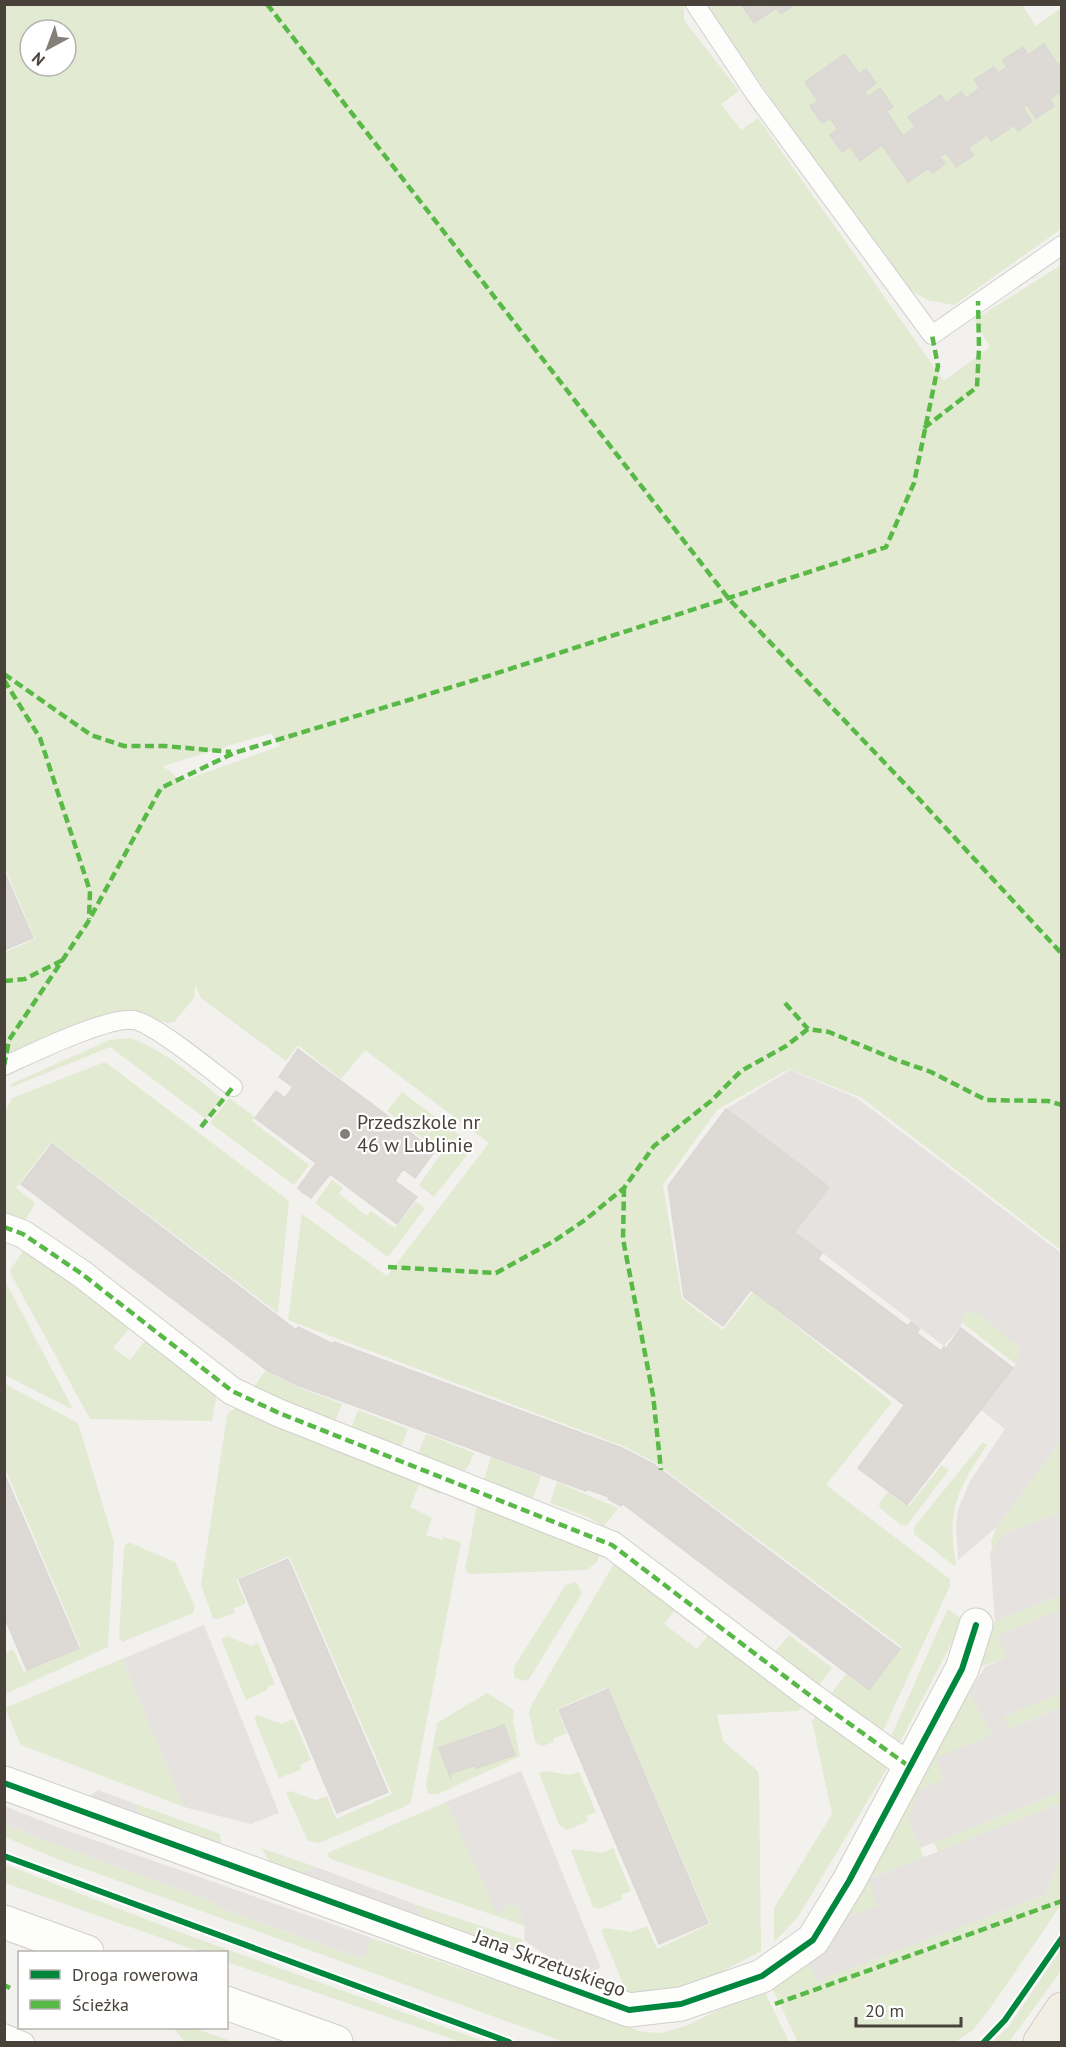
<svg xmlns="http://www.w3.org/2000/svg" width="1066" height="2047" font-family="'PT Sans',sans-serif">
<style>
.green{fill:#e2ead1;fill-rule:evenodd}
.parking{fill:#e5e2df}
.building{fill:#dddad6;stroke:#dbd8d4;stroke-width:1.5}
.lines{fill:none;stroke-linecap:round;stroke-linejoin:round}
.service-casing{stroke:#d1cfcc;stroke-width:20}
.pedestrian-casing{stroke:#d1cfcc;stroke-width:29}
.minor-casing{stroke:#d1cfcc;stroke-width:35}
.tertiary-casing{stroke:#d1cfcc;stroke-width:35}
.primary-casing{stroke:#d4cbbd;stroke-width:35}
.service{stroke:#fdfdfc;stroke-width:18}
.pedestrian{stroke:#fdfdfc;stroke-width:27}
.minor{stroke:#fdfdfc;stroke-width:33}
.tertiary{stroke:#fdfdfc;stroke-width:33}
.primary{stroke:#f1eee6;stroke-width:33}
.quiet{stroke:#58b947;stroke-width:4.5;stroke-dasharray:9 4.5;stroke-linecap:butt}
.cycleway-casing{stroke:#fff;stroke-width:10}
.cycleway{stroke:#00873e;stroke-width:6}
.poi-dot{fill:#847f79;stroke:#fff;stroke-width:2}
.labels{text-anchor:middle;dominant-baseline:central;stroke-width:4.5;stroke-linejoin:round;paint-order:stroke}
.poi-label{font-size:20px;fill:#49423a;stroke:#fff;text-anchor:start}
.street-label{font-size:20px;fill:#49423a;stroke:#fff}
</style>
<rect width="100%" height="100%" fill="#f3f1ee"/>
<path class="green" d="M4 5H684V20L739 91 721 104 741 130 758 118 944 381 990 347 974 320 1061 265V1250L862 1098 789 1069 717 1110 663 1185 682 1299 723 1330 753 1292 892 1402 826 1485 950 1579V1586L881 1735 831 1694 846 1674 869 1691 902 1647 654 1462 623 1446 288 1320 302 1214 387 1276 489 1143 365 1050 341 1079 298 1045 286 1061 201 998 195 985 194 998 174 1022 167 1023 144 1015 127 1011 110 1013 5 1059V952L35 939 4 866ZM30 30H66V66H30ZM271 733 280 746 182 781 163 766Z
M708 5H1022L1036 26 1061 8V229L954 305 927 300 904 286 708 9Z
M131 1038C165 1051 192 1075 221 1098L206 1119 110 1047 12 1087 11 1084 110 1040Z
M105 1062 289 1201 278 1313 51 1142 16 1188 35 1203 25 1221 5 1218V1112L12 1098Z
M402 1092 474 1146 434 1197 419 1185 442 1153 387 1111Z
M229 1098 255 1117 252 1121 309 1165 294 1185 210 1123Z
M332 1180 343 1188 339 1194 367 1216 371 1211 395 1228 416 1202 425 1208 388 1257 315 1203Z
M24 1250 35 1255 126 1323 129 1329 113 1348 130 1360 147 1338 217 1391 212 1421 90 1419 12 1276 10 1270Z
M5 1281 72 1407 71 1409 5 1375Z
M972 1311H977L1019 1347 1020 1351 1016 1362 1014 1363 961 1322 962 1315Z
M265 1371 298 1387 342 1404 334 1424 251 1391Z
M5 1384 78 1423 114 1542 108 1647 5 1694V1653L13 1649 24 1672 81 1648 5 1468Z
M237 1408 440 1489V1494L419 1485 410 1507 432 1518 426 1535 442 1540 443 1537 461 1542 411 1802 406 1806 319 1843 308 1841 286 1793 291 1791 315 1800 327 1796 336 1819 392 1794 289 1556 236 1580 246 1603 233 1609 235 1613 218 1619 213 1618 201 1585 227 1416 229 1412Z
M358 1410 408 1429 400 1450 350 1431Z
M426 1434 474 1453 466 1471 418 1454Z
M1061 1440V1512L1003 1534 992 1549 991 1541 997 1527Z
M983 1442 987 1445C958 1489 946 1510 956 1564L954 1566 914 1534V1527Z
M491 1457 541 1476 533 1498 484 1480Z
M942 1465 949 1470 907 1525H901L880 1508 879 1504 888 1492 908 1507Z
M557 1482 618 1508 604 1526 583 1515 550 1503Z
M477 1505 601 1552 596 1563 587 1570 470 1574 465 1570Z
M128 1542 175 1562 195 1607 193 1613 122 1642 119 1637 124 1547Z
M615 1562 696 1623 695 1627 674 1611 664 1624 697 1649 711 1632 803 1703 799 1711 717 1715 723 1741 758 1771 759 1776 761 1951 683 1992 627 1994 601 1930 606 1928 631 1932 647 1926 657 1949 710 1924 608 1687 557 1709 567 1733 553 1739 554 1742 542 1746 535 1742 529 1713 532 1704Z
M573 1582 577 1583 582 1593 529 1679 524 1681 514 1677V1667L565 1586Z
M1061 1595V1609L999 1636 1006 1657 979 1668 977 1666 995 1621Z
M947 1610H950L960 1618 951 1644 897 1748 889 1741Z
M789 1635 832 1668 818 1686 774 1653Z
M227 1636 251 1646 258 1643 275 1684 267 1687V1690L246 1700 221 1639Z
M122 1659 184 1807 21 1745 5 1708Z
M487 1693 514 1710 513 1721 520 1756 438 1794H428L426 1785 437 1723Z
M966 1693H969L992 1735 937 1758 943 1781 908 1818 924 1858 870 1878 877 1906 838 1920Z
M1061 1693V1707L1008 1729 1003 1717Z
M257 1715 282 1724 293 1719 311 1760 300 1765 302 1769 279 1778 254 1718Z
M816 1716 888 1767 798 1917 774 1942V1908L832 1814 812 1721Z
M546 1771 570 1775 579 1772 596 1812 586 1816 588 1821 567 1830 559 1825 539 1773Z
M1061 1792V1803L938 1852 934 1842Z
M446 1802 498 1915 507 1905 517 1906 525 1926 331 1859 328 1856V1853Z
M133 1803 220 1834 221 1842 218 1845 145 1820Z
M4 1824 41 1839 211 1901 222 1909 362 1959 372 1938 643 2032 662 2033 688 2025 763 1988 789 2042H564L60 1860 5 1837Z
M261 1848 316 1867 294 1875 272 1865Z
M613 1848 631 1891 621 1895 623 1899 600 1909 593 1907 571 1851 573 1849 602 1853Z
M1061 1857V1905L991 2007 973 2030 955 2042H798L770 1984 805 1962 811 1966 817 1981 1045 1895Z
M4 1864 176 1931 486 2042H461L227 1962 226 1952H201L5 1883Z
M414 1904 524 1940 511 1950 425 1923Z
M1061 1949V1971L1009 2042H992L1009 2026Z
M173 2028H194L234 2042H185Z"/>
<path class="parking" d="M790 1070 857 1098 1061 1253V1440L997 1527 958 1560 956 1525 958 1509 970 1481 1005 1429 981 1410 1014 1368 1020 1351 1019 1347 977 1312 972 1311 962 1315 961 1327 944 1346 795 1232 829 1187 726 1109Z
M1061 1512V1595L995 1621 990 1552 1003 1534Z
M1061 1609V1693L1003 1717 1009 1729 1061 1707V1792L920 1848 908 1818 918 1791 943 1780 936 1758 992 1735 969 1693 985 1667 1006 1657 998 1636Z
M204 1625 279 1813 251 1824 184 1807 122 1659Z
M521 1771 601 1968 577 1977 524 1940 525 1926 517 1906 507 1905 498 1916 446 1802Z
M98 1790 133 1803 145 1820 86 1799Z
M1061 1803V1857L1045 1895 817 1981 810 1966 805 1962 838 1920 877 1906 869 1879Z
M4 1806 57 1827 372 1938 363 1959 222 1909 211 1901 41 1839 5 1824Z
M316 1867 414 1904 425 1923 294 1875Z"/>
<path class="building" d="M741 4H795L781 14 776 8 754 23Z
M1044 44 1058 65 1062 63V91L1050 99 1054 106 1036 118 1027 105 1023 108 1032 121 1018 131 1014 125 991 141 987 135 968 148 974 155 956 167 946 152 940 157 945 164 932 173 929 168 908 182 882 145 860 161 850 146 842 152 830 135 838 129 830 118 822 123 810 106 818 101 805 82 845 54 859 74 866 69 876 83 864 92 868 97 880 88 893 107 886 111 903 136 915 127 908 117 941 95 946 103 961 92 966 98 980 88 974 80 994 67 998 73 1007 67 1003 60 1023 47 1028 55Z
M4 871 33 938 4 950Z
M298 1049 435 1151 415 1178 403 1169 395 1181 417 1197 397 1224 330 1174 311 1198 302 1192 298 1188 316 1163 255 1118 276 1091 285 1098 293 1087 279 1077Z
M726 1109 829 1187 723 1326 684 1297 668 1186Z
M52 1144 296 1330 298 1327 333 1344 334 1342 622 1448 653 1464 900 1649 869 1690 623 1504 621 1506 608 1499 609 1497 587 1489 586 1491 350 1404 297 1385 268 1371 21 1184Z
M794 1232 822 1253 818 1259 908 1326 911 1322 920 1329 917 1333 941 1351 944 1347 946 1349 904 1405 751 1290Z
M961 1328 1013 1368 907 1505 858 1468Z
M4 1473 79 1648 27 1670 4 1616Z
M288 1559 388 1792 337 1813 239 1580Z
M608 1689 708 1923 659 1944 559 1710Z
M504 1725 515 1755 476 1768 475 1765 450 1774 451 1779 439 1748Z"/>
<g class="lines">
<defs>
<path id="service" d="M695 4 755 94 932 335 1062 245
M4 1066C31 1054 108 1016 134 1020 155 1024 213 1072 233 1087
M4 2033 25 2042"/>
<path id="pedestrian" d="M4 1227 23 1234 82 1274 232 1391 279 1413 612 1545 808 1694 910 1767"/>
<path id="minor" d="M4 1783 629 2010 681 2004 762 1976 813 1940 849 1881 962 1669 976 1625"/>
<path id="tertiary" d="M4 1922 87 1952
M226 2003 336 2042"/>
<path id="primary" d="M1040 2042 1062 2009"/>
</defs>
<use href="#service" class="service-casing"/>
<use href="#pedestrian" class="pedestrian-casing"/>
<use href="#minor" class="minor-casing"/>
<use href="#tertiary" class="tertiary-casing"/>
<use href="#primary" class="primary-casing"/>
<use href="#service" class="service"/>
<use href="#pedestrian" class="pedestrian"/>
<use href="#minor" class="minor"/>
<use href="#tertiary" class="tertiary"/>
<use href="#primary" class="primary"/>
<path class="quiet" d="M267 4 729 599 920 800 1062 954
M924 428 977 387 979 348 978 301
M4 674 91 735 124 746H165L231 752
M4 680 40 738 90 891 89 919
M4 981 25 979 63 960
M785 1003 808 1029
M4 1066 9 1040 88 922 161 788 234 753 488 676 886 547 914 483 938 366 932 335
M201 1127 233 1087
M624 1188 623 1239 653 1395 661 1470
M4 1227 23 1234 82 1274 232 1391 279 1413 612 1545 808 1694 910 1767
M388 1267 496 1273 554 1241 585 1220 624 1188 654 1146 711 1101 741 1071 786 1046 808 1029 829 1032 894 1059 931 1072 986 1100 1048 1101 1062 1105
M4 1985 10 1988
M775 2004 1062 1901"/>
<defs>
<path id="cycleway" d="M4 1783 629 2010 681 2004 762 1976 813 1940 849 1881 962 1669 976 1625
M4 1856 509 2042
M984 2042 1005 2020 1062 1938"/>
</defs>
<use href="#cycleway" class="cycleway-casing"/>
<use href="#cycleway" class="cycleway"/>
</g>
<circle class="poi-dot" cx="345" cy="1134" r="6"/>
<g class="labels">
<g class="poi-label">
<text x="357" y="1122">Przedszkole nr<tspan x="357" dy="23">46 w Lublinie</tspan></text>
</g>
<g class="street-label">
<text transform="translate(550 1963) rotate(20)">Jana Skrzetuskiego</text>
</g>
</g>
<rect width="1066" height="2047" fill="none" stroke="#49423a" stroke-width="12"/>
<rect x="18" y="1951" width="210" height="78" fill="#ffffff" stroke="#b6b3b0" stroke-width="1.5"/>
<rect x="30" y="1970" width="30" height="9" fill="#00873e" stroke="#b6b3b0" stroke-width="1.5"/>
<text x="72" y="1981" font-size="18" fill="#49423a">Droga rowerowa</text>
<rect x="30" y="2000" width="30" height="9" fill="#58b947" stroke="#b6b3b0" stroke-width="1.5"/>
<text x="72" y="2011" font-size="18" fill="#49423a">Ścieżka</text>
<g transform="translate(48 48) rotate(221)"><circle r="28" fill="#ffffff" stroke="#b6b3b0" stroke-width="1.5"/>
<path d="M0-4.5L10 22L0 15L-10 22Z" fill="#847f79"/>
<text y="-9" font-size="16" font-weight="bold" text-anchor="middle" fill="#49423a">N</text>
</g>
<path d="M856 2017v9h105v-9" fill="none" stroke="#49423a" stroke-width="3"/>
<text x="865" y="2017" font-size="18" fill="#49423a" stroke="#ffffff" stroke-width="4.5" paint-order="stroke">20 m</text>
</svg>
